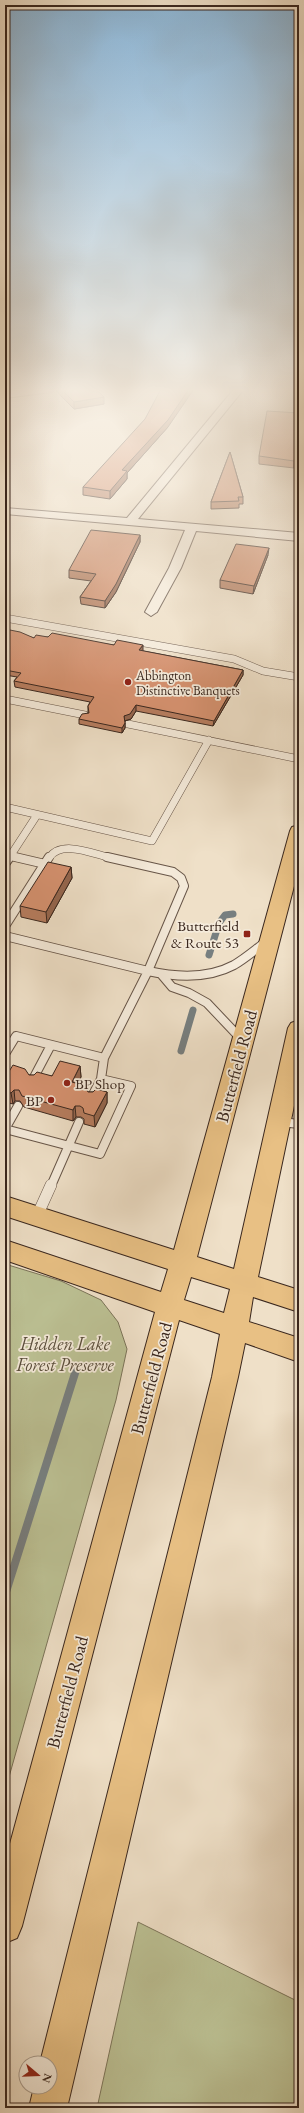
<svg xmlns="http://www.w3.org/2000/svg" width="304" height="2113" font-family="'EB Garamond',serif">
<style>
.green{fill:#bcc194;stroke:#7b7459}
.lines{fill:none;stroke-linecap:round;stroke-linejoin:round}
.stream-far1{stroke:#777f80;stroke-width:7}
.stream{stroke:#777f80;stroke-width:8}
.service-far2-casing{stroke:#675548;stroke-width:8}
.service-far1-casing{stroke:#675548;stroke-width:10}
.service-casing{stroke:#675548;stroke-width:12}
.minor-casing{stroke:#675548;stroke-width:2}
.primary-casing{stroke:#3a271e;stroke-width:2}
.service-far2{stroke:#f5ebdb;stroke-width:7}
.service-far1{stroke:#f5ebdb;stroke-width:8}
.service{stroke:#f5ebdb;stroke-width:11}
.minor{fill:#f5ebdb;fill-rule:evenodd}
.primary{fill:#e8c084;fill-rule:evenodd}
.wall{fill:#b77d5f;stroke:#3a271e}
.shaded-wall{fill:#95664e;stroke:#3a271e}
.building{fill:#d5916f;stroke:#3a271e}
.poi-dot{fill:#8f2418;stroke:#f5ebdb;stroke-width:1.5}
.labels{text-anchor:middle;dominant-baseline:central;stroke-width:3.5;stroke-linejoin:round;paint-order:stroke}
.far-poi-label{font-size:13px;fill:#3a271e;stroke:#f5ebdb;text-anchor:start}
.poi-label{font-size:15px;fill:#3a271e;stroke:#f5ebdb;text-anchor:end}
.near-street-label{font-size:18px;fill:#3a271e;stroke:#f5ebdb}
.near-park-label{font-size:18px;font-style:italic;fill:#5a4e3c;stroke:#f5ebdb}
</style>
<rect width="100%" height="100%" fill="#efe0c8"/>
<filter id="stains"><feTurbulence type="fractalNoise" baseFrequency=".005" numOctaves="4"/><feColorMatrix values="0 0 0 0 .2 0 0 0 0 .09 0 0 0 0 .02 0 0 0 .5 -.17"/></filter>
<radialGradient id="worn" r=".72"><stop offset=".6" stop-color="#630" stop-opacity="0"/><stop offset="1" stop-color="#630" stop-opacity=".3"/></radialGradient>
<path class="green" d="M5 1264 61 1281 101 1300 118 1322 127 1349 116 1400 5 1791Z
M138 1922 299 2002V2108H97Z"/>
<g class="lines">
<path class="stream-far1" d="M209 955 219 923 225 915 233 914
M181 1051 193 1010"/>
<path class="stream" d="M5 1595 76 1370"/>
<defs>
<path id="service-far2" d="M5 618 234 659 263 671 299 677
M5 699 85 715
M128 724 299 759
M5 807 152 841 209 740
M10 856 19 858
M9 858 37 815
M49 858C61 839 93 854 112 858"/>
<path id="service-far1" d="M15 857 45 864
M107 857 173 872 181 878 184 886 148 971C175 977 208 979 234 965 246 958 256 949 267 941
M5 864 10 857
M5 926 49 857
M5 936 148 971 104 1058
M161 974 172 987 189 993 207 1003 243 1041
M5 1054 16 1036 104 1058 101 1079 131 1086 100 1154 5 1129
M32 1081 51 1045
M91 1098 101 1079
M281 1122 299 1124
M5 1129 18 1106
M51 1186 79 1122"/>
<path id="service" d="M37 1216 51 1185"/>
<path id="minor" d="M30 389H56L51 392 5 398V392Z
M234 389H244L138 519 299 533V541L196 531 181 568 157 612 151 616 145 612 169 568 185 530 5 514V508L127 518Z"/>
<path id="primary" d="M299 825V867L197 1257 234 1269 288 1028 291 1023 299 1020V1082L258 1277 299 1290V1312L253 1297 249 1322 299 1338V1362L245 1343 238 1377 67 2108H29L34 2087H50V2063H40L212 1377 220 1334 179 1320 22 1926 17 1938 5 1943V1862L155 1312 5 1260V1240L161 1292 168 1269 5 1216V1196L174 1250 290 831 292 827ZM191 1277 230 1289 224 1313 184 1300Z"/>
</defs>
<use href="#service-far2" class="service-far2-casing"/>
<use href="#service-far1" class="service-far1-casing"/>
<use href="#service" class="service-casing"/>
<use href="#minor" class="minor-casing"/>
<use href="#primary" class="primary-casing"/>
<use href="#service-far2" class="service-far2"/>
<use href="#service-far1" class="service-far1"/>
<use href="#service" class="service"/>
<use href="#minor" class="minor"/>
<use href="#primary" class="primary"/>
</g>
<path class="wall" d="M56 389H96L104 404 74 409 56 391Z
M299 413 294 468 259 464V456Z
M168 427 127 473V479L110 499 83 495V487Z
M230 452 243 497V504H239V508L211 509V502Z
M140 535V542L116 592 105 608 81 604 80 597 91 581 69 578V570Z
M268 555 253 594 220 588V580Z
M5 629 34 638 48 637 114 645 143 650V651L243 670V675L213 726 136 711 131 719 125 721V728L122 733 79 724V719L88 713V706L90 702 15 687 14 681 17 677 5 675Z
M71 867 72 878 47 923 21 917 20 906Z
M80 1066 81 1077 77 1084 88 1092H107V1103L95 1127 84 1124V1119L81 1117H76L73 1121 24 1107 20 1101H15L13 1104 5 1102V1078L29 1075 52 1076Z"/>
<path class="shaded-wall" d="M189 389H194L168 427 127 473V479L110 499V491L122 470Z
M104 397V404L74 409V402Z
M299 424V427L294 468V461Z
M140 535V542L116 592 105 608V601Z
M269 548 268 555 253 594 254 586Z
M143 645V650L139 655V650Z
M243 670V675L213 726 214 721Z
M136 705V711L131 719 124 721V716Z
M125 723V728L122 733V728Z
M71 867 72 878 47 923 46 912Z
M80 1066 81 1077 72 1093V1082Z
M14 1090 15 1101 13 1104 11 1093Z
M107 1092V1103L95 1127 94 1116Z
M75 1106 76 1117 73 1121V1110Z"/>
<path class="building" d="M61 389H96L104 397 74 402Z
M161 389H189L168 420 122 470 127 471 110 491 83 487 145 419Z
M267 411 299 413V424L294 461 259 456Z
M230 452 243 497H238L239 501 211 502Z
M91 530 140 535 116 584 105 601 80 597 96 574 69 570Z
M236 544 269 548 254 586 220 580Z
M5 629 20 632 34 638 36 635 48 637 52 633 114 645 117 640 143 645 139 650 243 670 214 721 136 705 130 714 124 716 125 723 122 728 79 719 82 714 89 713 88 706 94 697 14 681 21 673 5 670Z
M48 862 71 867 46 912 20 906Z
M60 1061 80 1066 72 1082 85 1086 88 1092H93L96 1089 107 1092 94 1116 84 1113 83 1108 80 1106H75L73 1110 22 1096 19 1090H14L11 1093 5 1091V1078L13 1065 25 1069 29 1075H34L37 1072 52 1076Z"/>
<linearGradient id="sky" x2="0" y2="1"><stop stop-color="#8bb6d8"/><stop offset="0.57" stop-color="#f8f1e6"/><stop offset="1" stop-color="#f8f1e6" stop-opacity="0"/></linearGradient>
<rect width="304" height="685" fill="url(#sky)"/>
<g class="poi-dot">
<circle cx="128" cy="682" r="4"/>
<rect x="243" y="930" width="8" height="8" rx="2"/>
<circle cx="67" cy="1083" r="4"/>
<circle cx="51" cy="1100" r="4"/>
</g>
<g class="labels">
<g class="far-poi-label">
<text x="136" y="675">Abbington<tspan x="136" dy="15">Distinctive Banquets</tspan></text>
</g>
<g class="poi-label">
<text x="239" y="925">Butterfield<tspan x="239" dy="17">&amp; Route 53</tspan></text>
<text x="75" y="1083" text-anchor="start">BP Shop</text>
<text x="43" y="1100">BP</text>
</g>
<g class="near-street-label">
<text transform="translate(236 1066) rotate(-75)">Butterfield Road</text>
<text transform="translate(151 1378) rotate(-75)">Butterfield Road</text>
<text transform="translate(67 1692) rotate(-75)">Butterfield Road</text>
</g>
<g class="near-park-label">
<text x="65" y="1343">Hidden Lake<tspan x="65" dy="21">Forest Preserve</tspan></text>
</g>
</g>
<rect width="304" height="2113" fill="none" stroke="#efe0c8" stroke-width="20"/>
<rect x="6" y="6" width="292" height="2101" fill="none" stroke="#3a271e" stroke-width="2"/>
<rect x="10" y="10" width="284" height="2093" fill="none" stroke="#3a271e"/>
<g transform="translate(38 2075) rotate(109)"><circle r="19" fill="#f5ebdb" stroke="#aa9d8f"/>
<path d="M0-3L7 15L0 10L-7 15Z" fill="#8f2418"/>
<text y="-6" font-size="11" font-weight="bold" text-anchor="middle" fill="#3a271e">N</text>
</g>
<rect width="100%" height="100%" filter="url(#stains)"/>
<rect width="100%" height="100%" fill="url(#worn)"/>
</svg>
